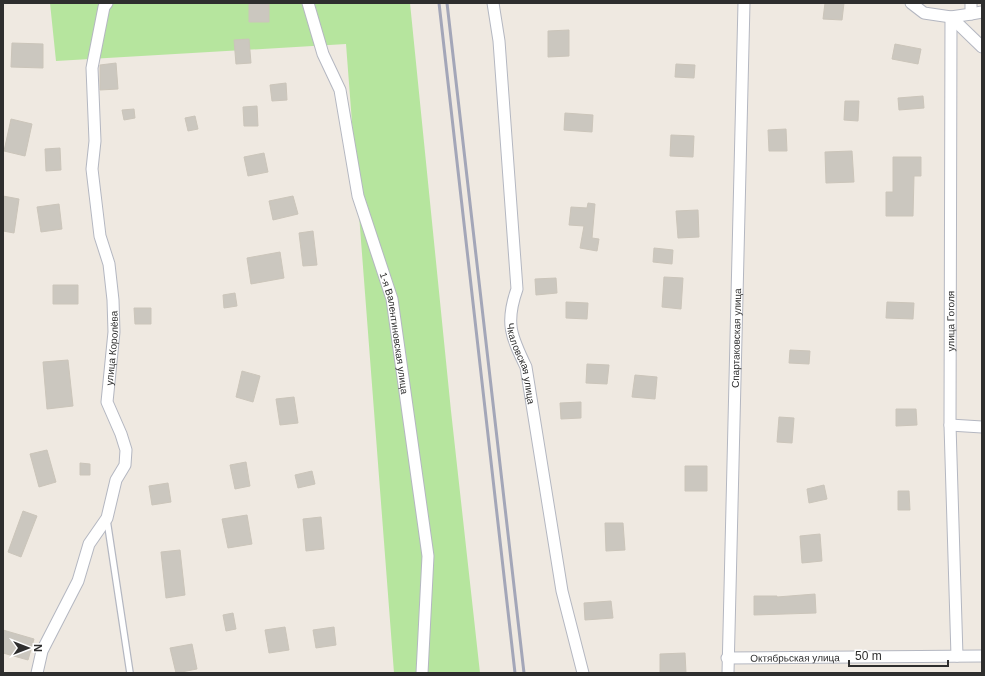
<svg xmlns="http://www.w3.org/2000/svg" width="985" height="676" font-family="Helvetica,sans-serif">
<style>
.green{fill:#b6e59e}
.building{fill:#cbc7bf;stroke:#cbc5ba}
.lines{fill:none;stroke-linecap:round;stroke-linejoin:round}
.service-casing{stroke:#b4b7c1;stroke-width:8}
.minor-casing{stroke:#b4b7c1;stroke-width:13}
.service{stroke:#fff;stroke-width:5.5}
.minor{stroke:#fff;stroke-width:11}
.rail{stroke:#a3a6b8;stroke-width:3}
.labels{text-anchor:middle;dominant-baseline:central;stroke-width:3;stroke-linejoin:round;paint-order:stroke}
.street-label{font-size:10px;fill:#2e2e2e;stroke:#fff}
</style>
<rect width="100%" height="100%" fill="#efe9e1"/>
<path class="green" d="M50 3H410L451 411 480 673H394L346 44 56 61Z"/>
<path class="building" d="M249 3 269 4V22H249Z
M825 3H844L842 20 823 19Z
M569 30V56L548 57V31Z
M249 39 251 63 236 64 234 40Z
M12 43 43 44V68L11 67Z
M895 44 921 49 918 64 892 59Z
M116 63 118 89 100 90V65Z
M676 64 695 65 694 78 675 77Z
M286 83 287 100 272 101 270 85Z
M923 96 924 108 899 110 898 98Z
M845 101H859L858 121 844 120Z
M257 106 258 126H244L243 107Z
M134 109 135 118 124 120 122 110Z
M565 113 593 115 592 132 564 130Z
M195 116 198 129 188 131 185 118Z
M11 119 32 124 25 156 4 151Z
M786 129 787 151H769L768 130Z
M671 135 694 136 693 157 670 156Z
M60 148 61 170 46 171 45 149Z
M852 151 854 182 826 183 825 152Z
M264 153 268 172 248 176 244 157Z
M893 157H921V176H914L913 216H886V192H893Z
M3 196 19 199 14 233 3 231Z
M293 196 298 214 273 220 269 201Z
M588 203 595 204 592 238 599 239 597 251 580 248 584 226 569 225 571 207 587 208Z
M59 204 62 229 41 232 37 207Z
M698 210 699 237 678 238 676 211Z
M313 231 317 265 303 266 299 233Z
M654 248 673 250 672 264 653 262Z
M280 252 284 278 251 284 247 258Z
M664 277 683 278 681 309 662 307Z
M556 278 557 293 536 295 535 279Z
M53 285H78V304H53Z
M235 293 237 306 224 308 223 295Z
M566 302 588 303 587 319 566 318Z
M887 302 914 303 913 319 886 318Z
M134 308H151V324H135Z
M790 350 810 351 809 364 789 363Z
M68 360 73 406 47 409 43 362Z
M587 364 609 365 607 384 586 383Z
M242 371 260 376 253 402 236 397Z
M635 375 657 377 655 399 632 397Z
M294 397 298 423 280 425 276 399Z
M581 402V418L561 419 560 403Z
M896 409H916L917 425 896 426Z
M779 417 794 418 792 443 777 442Z
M47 450 56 482 39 487 30 454Z
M246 462 250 486 235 489 230 465Z
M80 463 90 464V475H80Z
M685 466H707V491H685Z
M312 471 315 484 298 488 295 475Z
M168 483 171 502 152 505 149 486Z
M824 485 827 499 809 503 807 489Z
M898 491H909L910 510H898Z
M23 511 37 516 21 557 8 552Z
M247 515 252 544 228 548 222 519Z
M321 517 324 549 306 551 303 519Z
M605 523H623L625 550 606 551Z
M820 534 822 561 802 563 800 536Z
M180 550 185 595 166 598 161 552Z
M815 594 816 613 754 615V596H777V597Z
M611 601 613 618 585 620 584 603Z
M233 613 236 629 226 631 223 615Z
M285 627 289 650 269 653 265 630Z
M334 627 336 645 316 648 313 630Z
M3 630 34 639 28 660 3 653Z
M192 644 197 669 176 673 170 648Z
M685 653 686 673H660V654Z"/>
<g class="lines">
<defs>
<path id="service" d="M107 520 130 673"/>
<g id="minor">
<path id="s1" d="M308 3 323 54 340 90 358 196 392 299 428 556 422 673"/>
<path id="s2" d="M493 3 499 41 517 289C505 323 511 336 526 367L562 591 583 673"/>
<path d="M911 3 924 13 951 17 982 47"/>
<path d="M971 14 982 12"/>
<path d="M950 425 982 427"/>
<path id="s3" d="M957 656 950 425 951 17 971 14V3"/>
<path id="s4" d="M727 658 982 656"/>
<path id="s5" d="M37 673 42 651 78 581 89 544 107 518 116 480 125 465 126 450 121 434 107 402 114 332 113 300 109 264 100 236 92 169 95 141 92 68 104 7 107 3"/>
<path id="s6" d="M728 673 744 3"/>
</g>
</defs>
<use href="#service" class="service-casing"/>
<use href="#minor" class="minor-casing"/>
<use href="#service" class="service"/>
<use href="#minor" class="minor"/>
<path class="rail" d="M439 3 515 673
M447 3 524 673"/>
</g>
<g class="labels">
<g class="street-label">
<text stroke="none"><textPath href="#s3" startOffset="335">улица Гоголя</textPath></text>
<text stroke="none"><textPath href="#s1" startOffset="343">1-я Валентиновская улица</textPath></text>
<text stroke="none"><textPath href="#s6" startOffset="335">Спартаковская улица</textPath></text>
<text stroke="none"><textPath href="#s5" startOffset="349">улица Королёва</textPath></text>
<text stroke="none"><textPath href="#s2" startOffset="364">Чкаловская улица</textPath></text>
<text stroke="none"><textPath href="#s4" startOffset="68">Октябрьская улица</textPath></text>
</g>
</g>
<rect width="985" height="676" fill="none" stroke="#2e2e2e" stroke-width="8"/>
<g transform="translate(28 648) rotate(90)" stroke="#ffffff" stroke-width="3" paint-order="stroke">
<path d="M0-3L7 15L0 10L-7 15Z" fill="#2e2e2e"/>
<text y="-6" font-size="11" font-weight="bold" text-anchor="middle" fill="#2e2e2e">N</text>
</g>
<path d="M849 660v6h99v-6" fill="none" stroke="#2e2e2e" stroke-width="2"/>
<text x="855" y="660" font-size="12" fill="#2e2e2e" stroke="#ffffff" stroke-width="3" paint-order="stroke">50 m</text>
</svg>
